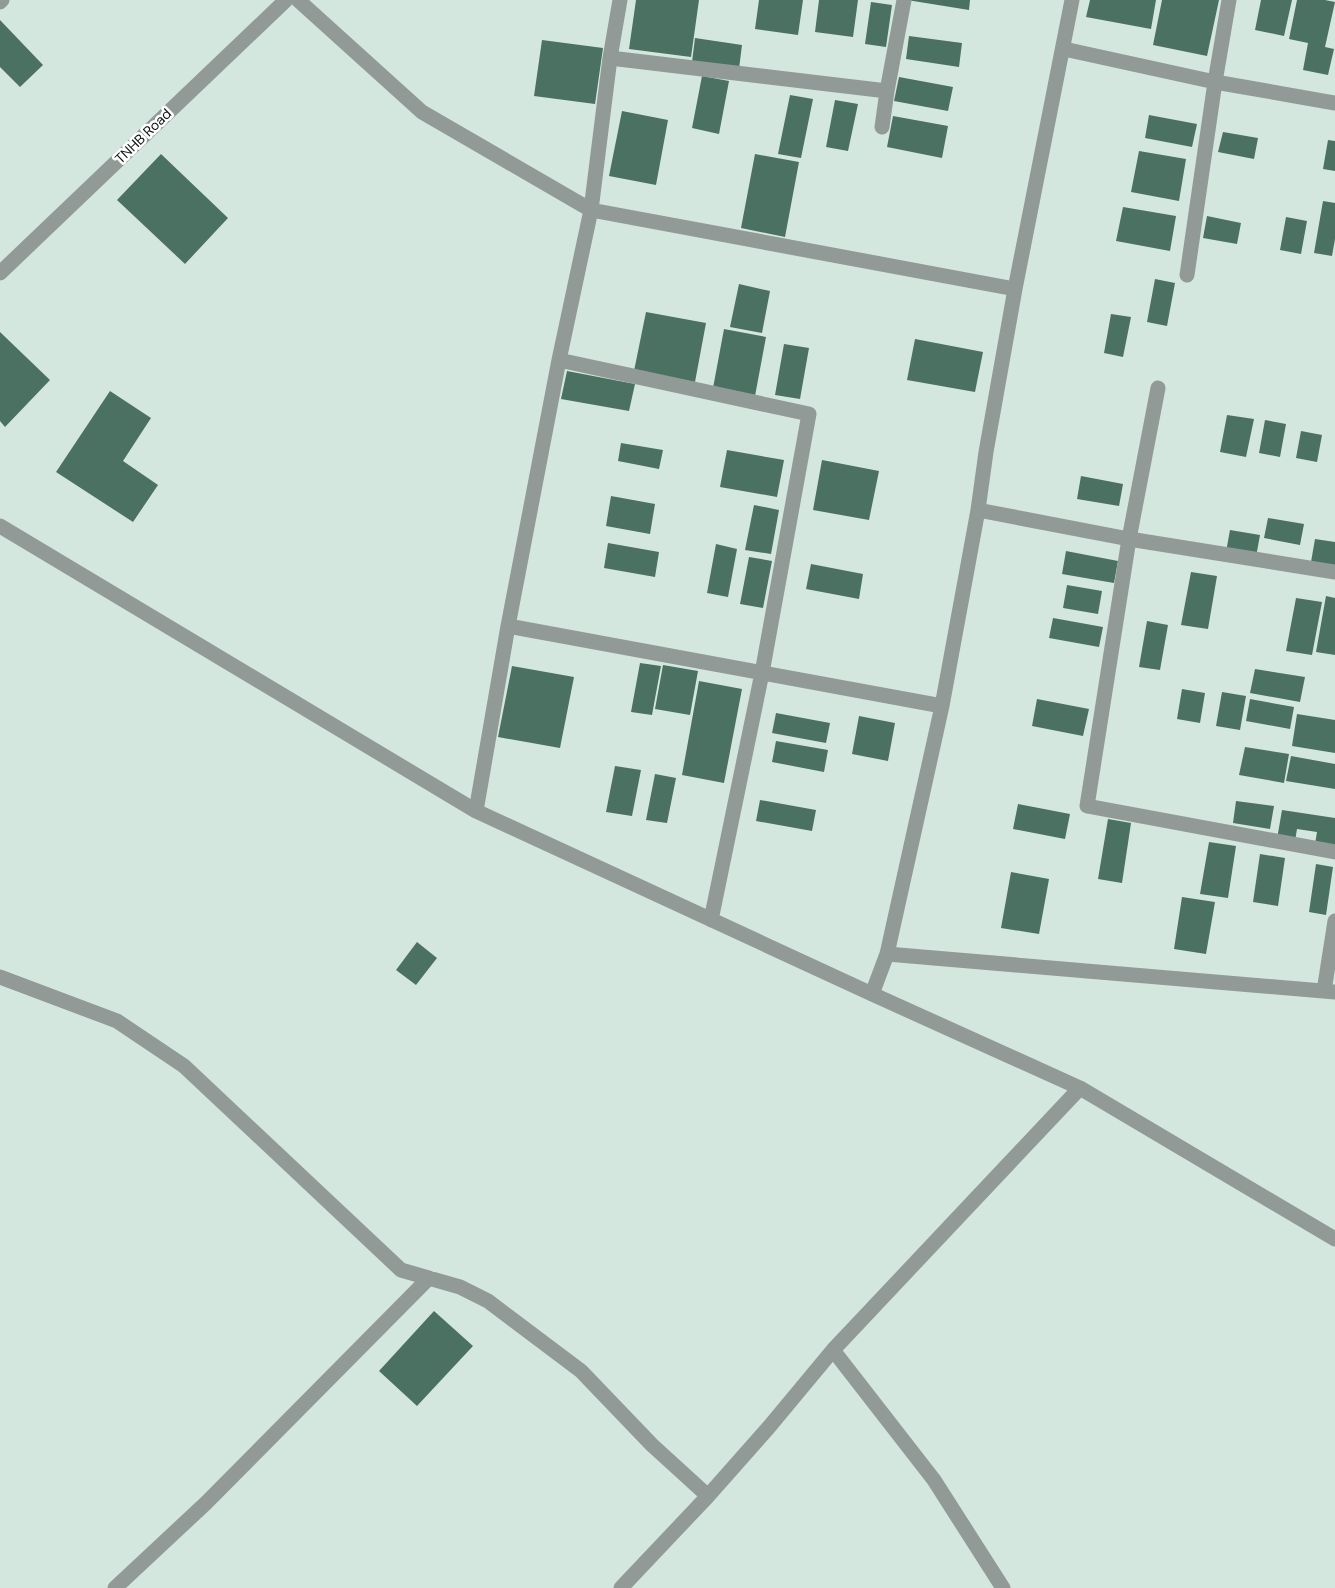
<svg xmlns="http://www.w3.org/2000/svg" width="1335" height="1588" font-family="'DM Sans',sans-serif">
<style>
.building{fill:#4b7163}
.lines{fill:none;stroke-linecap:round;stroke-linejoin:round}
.minor{stroke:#929a97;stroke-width:15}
.labels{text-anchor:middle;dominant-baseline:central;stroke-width:5;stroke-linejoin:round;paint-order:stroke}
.street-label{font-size:14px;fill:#0d1411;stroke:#fff}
</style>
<rect width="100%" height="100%" fill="#d4e7df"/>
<path class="building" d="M636 0H699L691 57 629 49Z
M759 0H803L798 35 755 29Z
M819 0H858L853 37 815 32Z
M907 0H970L969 10Z
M1090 0H1156L1151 29 1086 17Z
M1162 0H1219L1207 56 1153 45Z
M1261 0H1292L1284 36 1255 30Z
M1297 0H1325L1335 2 1325 47 1334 49 1328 75 1303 70 1308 43 1289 39Z
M871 2 892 5 886 47 865 44Z
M0 20 43 65 20 87 0 67Z
M909 36 962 43 959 67 906 59Z
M695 38 742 45 739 69 692 62Z
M542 40 603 48 595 104 534 96Z
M702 76 729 81 719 134 692 128Z
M899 77 953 87 948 111 894 101Z
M790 95 813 99 801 158 778 154Z
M835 100 858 104 848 151 826 147Z
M622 111 668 120 656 185 609 176Z
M1149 115 1197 124 1192 147 1145 138Z
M893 116 948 126 942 158 887 147Z
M1223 132 1258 138 1254 159 1218 152Z
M1328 140 1335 141V171L1323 169Z
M1139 151 1186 159 1179 201 1131 192Z
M161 154 228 218 185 264 117 200Z
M755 154 799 162 785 237 741 228Z
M1323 201 1335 203V239L1332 256 1314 253Z
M1123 207 1176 216 1170 251 1116 241Z
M1207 216 1241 223 1237 244 1203 238Z
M1286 217 1307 221 1301 254 1280 250Z
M1155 279 1175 283 1167 326 1147 322Z
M739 284 770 291 762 333 730 327Z
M646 312 706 323 695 382 634 371Z
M1111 314 1131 317 1123 357 1104 353Z
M724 329 766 337 755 396 713 388Z
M0 332 50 380 5 427 0 421Z
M915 339 983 352 975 392 907 380Z
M784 344 809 348 800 399 775 395Z
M567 371 635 384 629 411 561 399Z
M110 391 151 418 123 461 158 485 133 522 56 472Z
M1227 415 1254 419 1246 457 1220 452Z
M1265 420 1286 424 1280 457 1259 453Z
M1301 431 1322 435 1317 462 1296 458Z
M621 443 663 450 659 469 618 461Z
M727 450 784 460 777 497 720 487Z
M822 460 879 471 869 520 813 510Z
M1081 476 1123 484 1119 506 1077 499Z
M611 496 655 504 650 534 606 526Z
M754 505 779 510 771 554 745 550Z
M1268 518 1304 524 1300 545 1264 538Z
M1230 530 1260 535 1256 557 1226 552Z
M1315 539 1335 542V566L1311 562Z
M608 543 659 552 655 577 604 568Z
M716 544 737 549 728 597 707 593Z
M1066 551 1118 561 1114 583 1062 574Z
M749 557 772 561 763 608 740 604Z
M811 564 863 574 859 599 806 589Z
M1191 572 1217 576 1208 629 1181 625Z
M1067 585 1102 591 1098 614 1063 608Z
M1326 596 1335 598V655L1316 652Z
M1296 598 1322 602 1312 655 1286 651Z
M1053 618 1103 627 1099 647 1049 638Z
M1147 621 1168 625 1160 670 1139 667Z
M640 663 661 666 652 715 631 712Z
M663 665 698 671 690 715 655 709Z
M512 666 574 677 560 748 498 737Z
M1255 669 1305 677 1300 702 1250 693Z
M699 681 742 689 724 783 682 775Z
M1182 689 1205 693 1200 723 1177 719Z
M1222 692 1246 696 1240 730 1216 726Z
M1037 699 1089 709 1083 736 1032 726Z
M1250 699 1294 707 1290 729 1246 721Z
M776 713 830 723 826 743 772 733Z
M1297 714 1335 720V753L1292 746Z
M859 716 895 723 888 761 852 754Z
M776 741 828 750 824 772 772 762Z
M1245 747 1289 754 1284 783 1239 775Z
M1291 756 1335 764V789L1286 781Z
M615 766 641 770 632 816 606 812Z
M655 774 676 778 667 823 646 820Z
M760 800 816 810 812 831 756 821Z
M1236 801 1274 806 1270 829 1233 823Z
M1018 804 1070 814 1065 839 1013 829Z
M1282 810 1335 818V847L1315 844 1317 832 1297 829 1295 841 1277 839Z
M1108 819 1131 823 1122 883 1098 879Z
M1209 842 1236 846 1228 898 1200 894Z
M1260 854 1285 858 1278 906 1253 902Z
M1316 864 1333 867 1326 915 1309 912Z
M1011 872 1049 879 1039 934 1001 928Z
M1182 897 1215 902 1206 954 1174 949Z
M417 942 437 958 416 985 396 970Z
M434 1311 473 1346 417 1406 379 1371Z"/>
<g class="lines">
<path class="minor" d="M298 0 422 112 591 210 1015 289
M0 2 2 0
M1064 49 1215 82 1335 103
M610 58 887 91 904 0
M882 127 887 91
M0 273 286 0
M1187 275 1215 82 1229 0
M559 360 809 414 762 673 711 920
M1158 388 1129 539 1087 806 1335 852
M978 510 1129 539 1335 572
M0 526 476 811 872 994 1080 1088 1335 1239
M508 626 942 706
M476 811 508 626 559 360 591 210 610 58 620 0
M887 954 1335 992
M0 977 117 1021 184 1066 401 1270 460 1287 488 1301 581 1371 652 1445 708 1496 769 1427 833 1350 1080 1088
M1324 991 1335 921
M872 994 887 954 942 706 978 510 986 452 1015 289 1072 0
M833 1350 934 1480 1003 1588
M115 1588 206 1503 429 1278
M621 1588 708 1496"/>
</g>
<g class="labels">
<g class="street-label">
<text transform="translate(143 136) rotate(-44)">TNHB Road</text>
</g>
</g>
</svg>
